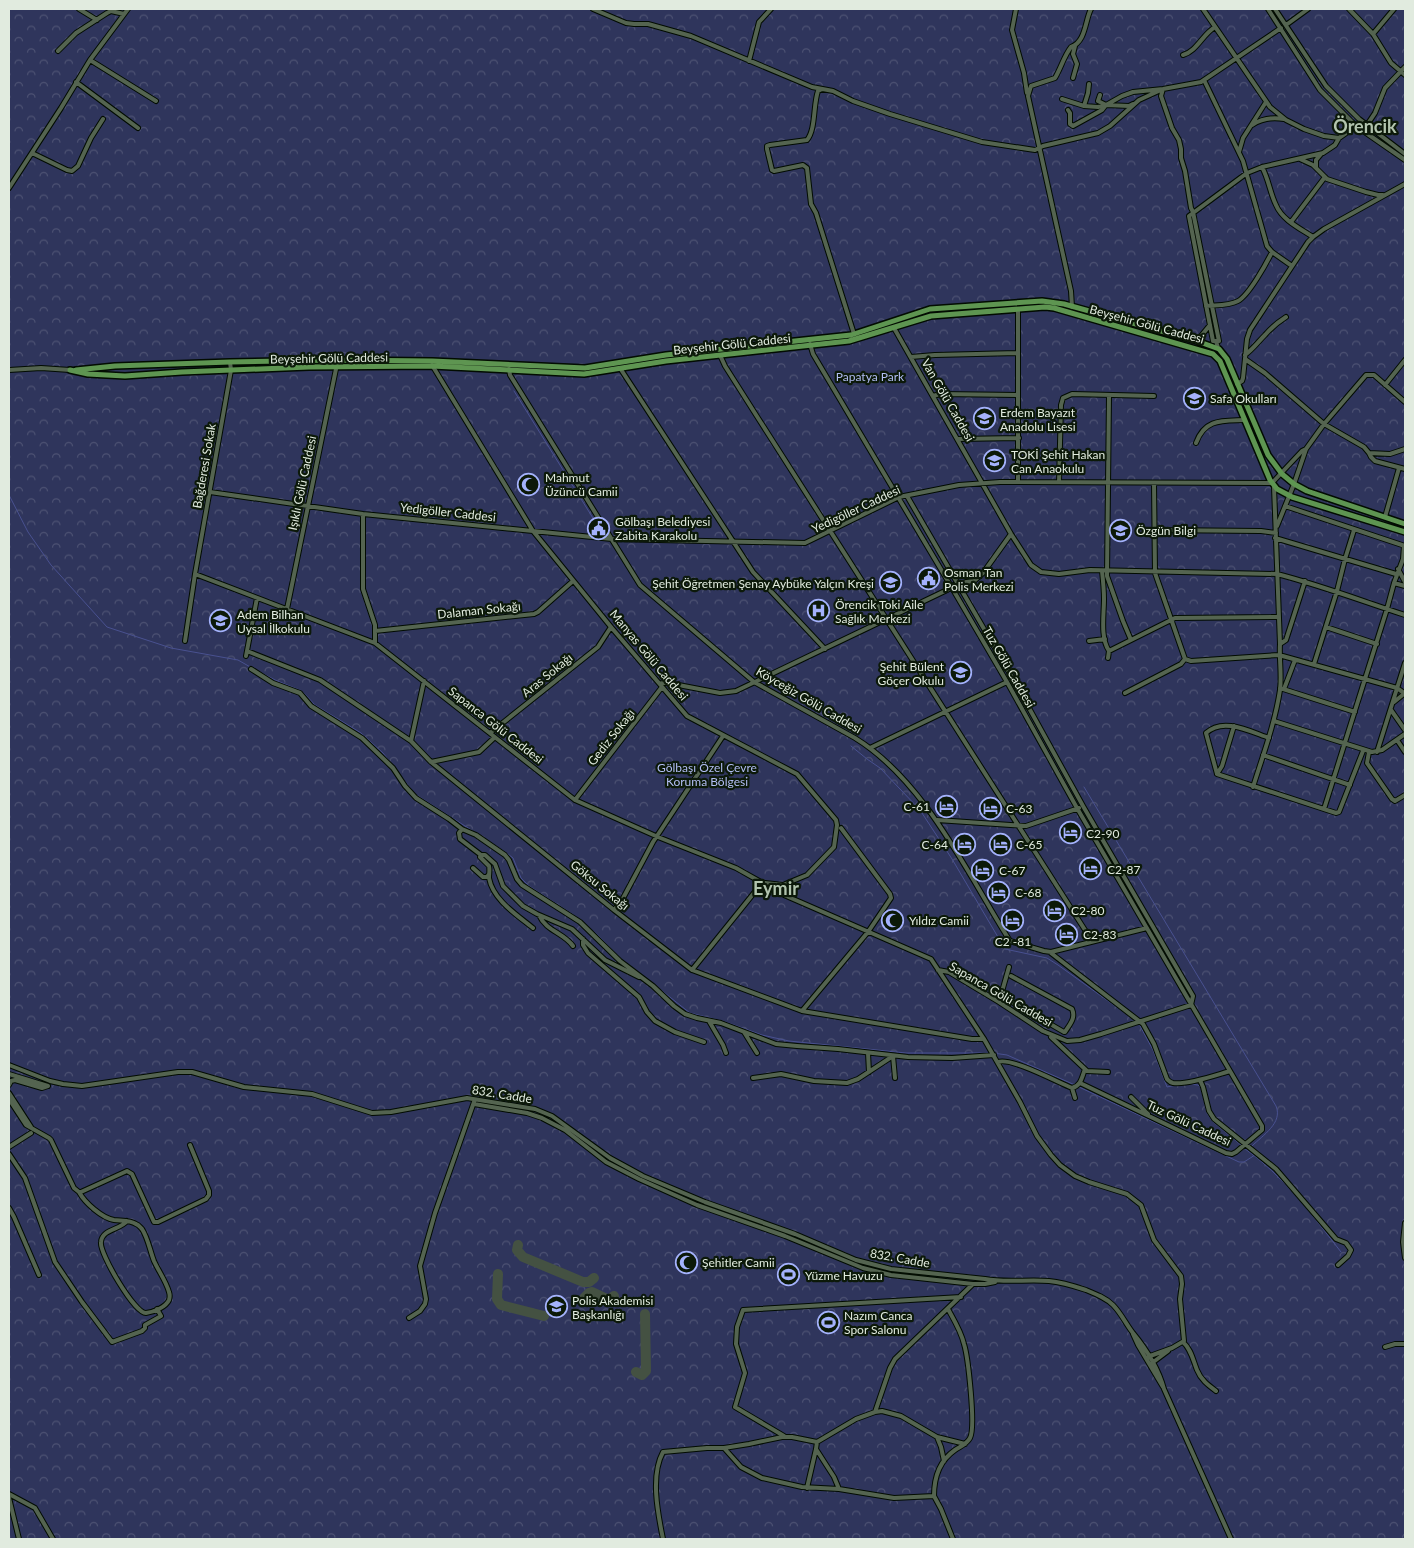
<svg xmlns="http://www.w3.org/2000/svg" width="1414" height="1548" font-family="Lato,sans-serif">
<style>
.park{fill:url(#park-crowns)}
.lines{fill:none;stroke-linecap:round;stroke-linejoin:round}
.stream{stroke:#495190;stroke-width:1}
.taxiway{stroke:#445142;stroke-width:10}
.minor-casing{stroke:#020c01;stroke-width:6}
.major-casing{stroke:#020c01;stroke-width:8}
.minor{stroke:#546450;stroke-width:4}
.major{stroke:#5e9551;stroke-width:5}
.labels{text-anchor:middle;dominant-baseline:central;stroke-width:4.5;stroke-linejoin:round;paint-order:stroke}
.street-label{font-size:12px;fill:#e1ebdf;stroke:#0c1909}
.park-label{font-size:12px;fill:#b2bdf4;stroke:#0c1909}
.poi-label{font-size:12px;fill:#e1ebdf;stroke:#0c1909;text-anchor:start}
.district-label{font-size:18px;font-weight:bold;fill:#b2c4ae;stroke:#0c1909}
</style>
<defs>
<pattern id="park-crowns" width="20" height="18" patternUnits="userSpaceOnUse" patternTransform="scale(1.25)"><rect width="20" height="18" fill="#2f355c"/><path d="M2 6a3 3 0 1 1 6 0M12 15a3 3 0 1 1 6 0" fill="none" stroke="#4d5273"/></pattern>
</defs>
<rect width="100%" height="100%" fill="#152312"/>
<path class="park" d="M9 9H1405V1539H9Z"/>
<g class="lines">
<path class="stream" d="M514 391 596 523 595 532
M9 495 28 532 51 565 107 627 171 648 238 660 252 668
M260 672 275 680 302 691 315 705 361 733 383 753 415 794 504 851 513 858 521 878 529 886 574 915 599 936 623 960 690 1013 723 1021 762 1035 789 1041 906 1053H989
M851 746 867 759 880 768 920 810 952 859 1005 949 1047 958 1058 965 1136 1021
M1084 787 1276 1106C1283 1123 1263 1135 1252 1146
M1139 1024 1153 1050 1167 1087 1176 1085
M993 1053 1007 1055 1075 1085
M1190 1084 1198 1085 1201 1088
M1079 1087 1239 1162H1244L1255 1155
M1202 1092 1207 1113 1212 1121 1241 1145
M1244 1148C1283 1175 1312 1215 1341 1252"/>
<path class="taxiway" d="M518 1245 517 1250 523 1257 583 1282H589L594 1278
M498 1274 497 1299 501 1305 544 1316
M584 1298 589 1293 592 1292 609 1300 614 1296
M636 1372 642 1375 646 1371 645 1314"/>
<defs>
<path id="minor" d="M79 9 97 20
M593 9 626 23 634 24H648L691 36 812 87 833 91 853 101 890 114 982 142 1035 150 1043 146 1098 133 1110 126 1139 100 1163 89
M1016 9 1012 30 1024 73 1027 93
M1203 9 1270 107 1286 120 1304 129 1324 136 1339 138
M1268 9 1320 90 1356 126 1405 160
M1275 9 1326 86 1359 119 1405 154
M1349 9 1373 34 1391 63 1405 75
M1286 25 1308 9
M1373 34 1394 9
M58 51 76 33 107 13 111 11 124 14
M1183 55C1197 51 1202 35 1215 27
M90 60 156 101
M749 61 759 22 771 9
M1073 78 1077 64 1073 54 1075 46
M1204 80 1243 161 1267 246 1272 252 1292 266
M76 82 138 128
M822 89 818 91C813 105 816 129 807 140L770 145 767 146V149L772 170 774 171 803 165 807 168 811 204 816 213 854 334
M1163 89 1161 96 1172 128 1179 140 1181 149V158L1185 171 1191 208 1193 212 1219 341H1216
M1100 95 1098 101 1106 105
M1062 99 1084 106 1098 107 1106 105 1122 96 1133 92 1163 89 1201 82 1281 28
M1084 106 1088 93 1089 84
M1068 110 1070 113V124L1073 126 1102 110 1106 105 1129 106 1133 104
M1252 125C1261 119 1273 117 1284 119
M1367 125 1375 113 1385 88 1405 67
M1239 152 1243 138 1266 102
M32 153 67 170 72 171 78 166 91 138 103 119
M1300 159 1313 165 1327 179 1366 192 1378 195H1383
M1262 167C1269 180 1270 193 1276 205 1282 220 1301 229 1313 237
M1316 167V160L1321 154
M9 188 61 108 90 60 128 9
M1291 222 1325 177
M1206 306C1217 305 1229 306 1238 301 1249 295 1266 264 1272 252
M1072 307 1071 291 1028 96 1031 86 1055 78C1061 68 1064 56 1071 47 1086 42 1085 20 1091 9
M894 328 1011 534 1031 565 1041 572 1059 574 1090 570 1277 574C1320 585 1362 601 1405 615
M1197 341 1210 325
M810 344 813 354 955 593 1007 682 1077 808 1262 1126V1130L1236 1152 1232 1154 1226 1153 1080 1083
M1218 348 1216 341H1213L1189 216 1247 173 1262 167 1323 153 1335 145 1339 138 1356 126
M720 355 725 366 758 418 1092 941
M1245 355C1253 349 1258 342 1265 335 1271 328 1278 322 1286 317
M911 357 935 355 1018 353
M1245 359 1265 373 1324 424 1364 447 1369 453 1371 457 1375 461 1405 469
M432 365 533 531 611 627 687 716 797 774 836 820 837 825 834 847 807 875 783 885 765 883
M620 368 753 572 825 649
M509 369 510 375 640 585 754 682 855 738C925 781 967 873 1010 941L1044 951 1051 952 1147 928
M9 370 41 368 70 370
M1237 384 1242 381 1243 378 1247 339 1250 330 1308 242 1313 237 1324 229 1405 184
M1385 385 1405 360
M933 396 940 394 1018 395
M1109 396 1107 576 1123 621 1131 640
M958 439 1019 438
M1196 443C1205 418 1223 421 1245 420
M1369 453 1390 454 1405 449
M1018 482V309
M1059 482 1061 405 1063 398 1072 394 1154 396
M1154 483 1155 573 1185 659
M210 492 363 514 612 539 805 543 899 497 959 485 1000 482 1272 483 1302 451 1306 449 1324 424 1366 375H1374L1405 402
M907 496 1013 679 1083 806 1193 996 1191 1005
M1285 506 1405 546
M363 514V589L375 625V643
M1385 517 1399 468
M1277 526 1294 484 1306 449
M1155 530 1261 531 1276 533
M1275 538 1396 574
M1398 569 1405 582
M1102 571C1103 580 1104 590 1104 599 1104 615 1100 637 1109 651
M195 574 375 643 575 800 658 837 736 868 784 895 931 959 984 1039 1020 1102 1037 1136 1051 1155 1060 1165 1075 1176 1089 1182 1127 1194 1141 1205 1154 1240 1181 1276 1182 1284 1180 1299 1184 1341 1172 1348 1150 1356 1147 1359
M966 582 974 581 983 573 1011 534
M1394 583 1405 586
M287 609 337 364
M1326 627 1377 644
M375 631 534 614 538 612 573 581
M185 641 195 574 231 370 230 362
M1089 641 1105 639
M1280 644 1286 640 1305 581
M247 651 320 680 411 741 431 762 614 910 692 970 802 1011 972 1039H984
M246 656 257 598
M1108 658 1109 651 1175 618 1278 617
M1185 659 1191 661 1279 655 1397 688 1404 693
M1314 664 1337 591 1345 559 1354 530
M251 669 273 683 300 693 311 706 362 738 393 768 405 786 416 798 449 819 462 829 476 835 505 855 509 860 517 879 522 885 580 922 620 961 653 986 674 1006 685 1014 697 1018 721 1023 776 1044 797 1046 838 1049 908 1057 952 1058 994 1055
M660 684 663 683H668L720 693 736 691 922 602 947 590 954 585
M1280 688 1355 712
M1284 689 1295 660
M1125 693 1181 664 1185 659
M1394 702 1405 693
M1391 710 1405 730
M1274 721 1372 752 1382 750 1405 734
M490 733 598 647 611 627
M1269 738C1249 731 1223 717 1206 733L1217 774 1336 813 1339 812 1363 751
M1397 740 1405 752
M411 741 424 681
M870 748 1007 682
M1369 752 1367 763 1392 799 1395 801 1405 795
M1377 752 1405 663
M1263 755 1350 785
M431 762 479 752 495 737
M1217 774 1222 766 1234 726
M1253 787C1263 755 1275 723 1280 690 1282 675 1279 659 1280 644L1274 487
M575 800 662 687
M1324 809 1387 609 1394 583 1403 559 1404 546
M937 820 1026 826 1079 808
M462 829 459 833 460 839 481 855
M473 868 483 877H487L489 874
M614 910 621 902 653 842 723 736
M539 915C546 931 564 933 573 946
M533 928C517 915 493 900 489 878 489 873 490 870 489 866L480 857 481 855H485L495 864 503 886 523 906 537 914 572 929 605 960 639 977
M583 939V945L588 953 639 997 647 1012 655 1021 675 1032 704 1042
M1051 953 1143 1024 1154 1044 1167 1079C1169 1081 1169 1082 1173 1083 1188 1085 1216 1075 1230 1071
M692 970 762 883
M938 970 949 972 999 1002 1043 1031 1067 1041 1080 1040 1101 1034 1191 1005
M1005 998 1064 1032H1065C1070 1024 1076 1018 1072 1009L1011 976
M999 1002 1009 967
M802 1011 868 932 891 898 890 894 841 828
M709 1021 723 1045 726 1053
M744 1032 757 1053
M1051 1037 1087 1071 1108 1072
M868 1053 869 1072
M998 1062C1011 1057 1057 1082 1072 1088 1081 1086 1082 1077 1085 1069
M9 1065 50 1081 63 1084 82 1086 178 1072H192L244 1087 312 1094 372 1113 391 1112 467 1098 535 1109 552 1116 610 1158 643 1176 705 1202 795 1234 856 1260 891 1269 985 1279C1006 1283 1028 1279 1049 1281 1062 1282 1074 1286 1086 1290 1096 1294 1106 1298 1113 1305 1121 1313 1126 1324 1133 1333 1147 1350 1158 1367 1164 1389L1231 1539
M9 1074 48 1086
M753 1078 781 1074 814 1081 847 1083 858 1079 893 1056 895 1078
M1200 1080 1203 1087 1209 1111 1214 1119 1276 1169 1336 1239 1346 1243 1351 1250 1348 1256 1338 1265
M9 1085 11 1081 15 1080 42 1088 48 1086
M1072 1088 1075 1098
M9 1093 31 1127
M1131 1097 1148 1114
M9 1099 26 1125 49 1138 51 1140 74 1188 79 1192H81L127 1171 132 1174 154 1222H158L206 1199 209 1195V1191L190 1145
M474 1104 527 1113 542 1118 565 1130 606 1162 639 1179 697 1205 785 1236 863 1268 891 1275 973 1284H985L995 1282
M9 1147 31 1133
M9 1154 25 1178 55 1262 82 1302 112 1342 142 1331 145 1328V1325L161 1316 157 1309
M79 1192C85 1203 102 1218 114 1220 121 1221 130 1220 136 1224 139 1225 140 1227 142 1229 148 1238 150 1251 154 1261 159 1272 166 1281 169 1292 170 1295 170 1297 169 1300 166 1307 154 1312 146 1313 135 1314 99 1253 101 1242 102 1229 120 1230 127 1221
M9 1208 14 1217 39 1275
M1405 1223 1403 1242 1405 1258
M409 1318 420 1311 425 1304 426 1299 420 1266 435 1213 474 1102
M1133 1334 1138 1345 1163 1387
M1183 1342C1191 1349 1193 1360 1197 1370 1201 1380 1208 1385 1216 1391
M1385 1347 1395 1344H1405
M1152 1363 1168 1351
M875 1412 890 1368 895 1359 973 1284
M784 1436 735 1407 745 1373 736 1344 737 1327 743 1310 961 1297
M937 1437 941 1447 944 1461
M724 1448 749 1444 782 1437H792L817 1442 856 1419 875 1412 882 1411 901 1416 937 1437 965 1444
M816 1449 834 1477 839 1489
M807 1488 816 1449 817 1442
M9 1494 35 1508 53 1539
M934 1496C934 1477 939 1461 955 1450 961 1446 967 1444 970 1438 976 1427 968 1357 964 1344 961 1331 954 1320 948 1309
M934 1496 941 1509 953 1539
M9 1498 19 1539
M663 1539C658 1514 650 1476 663 1452L707 1448H724L741 1467 762 1478 802 1487 839 1489 894 1498 934 1496"/>
<path id="major" d="M70 370 88 374 125 376 182 372 309 367 432 366 584 374 666 361 849 341 931 316 1045 307 1054 308 1213 354 1220 361 1270 480 1277 489 1292 497 1405 532
M76 370 115 366 230 362 338 360 432 361 585 368 666 355 851 335 930 309 1042 301 1064 304 1197 341 1219 349 1227 359 1268 455 1282 474 1294 484 1307 491 1405 524"/>
</defs>
<use href="#minor" class="minor-casing"/>
<use href="#major" class="major-casing"/>
<use href="#minor" class="minor"/>
<use href="#major" class="major"/>
</g>
<defs>
<symbol id="school-ring" viewBox="-11 -11 22 22"><circle r="9.5" fill="#0c1909" stroke="#a4b2fc" stroke-width="1.5"/><path d="M0-5L7-2L0 1L-7-2ZM-4 1L0 2.5L4 1V4Q0 6-4 4Z" fill="#a4b2fc"/></symbol>
<symbol id="mosque-ring" viewBox="-11 -11 22 22"><circle r="9.5" fill="#0c1909" stroke="#a4b2fc" stroke-width="1.5"/><path d="M3.5-4.9A6 6 0 1 0 3.5 4.9A5 5 0 1 1 3.5-4.9Z" fill="#a4b2fc"/></symbol>
<symbol id="civic-ring" viewBox="-11 -11 22 22"><circle r="9.5" fill="#0c1909" stroke="#a4b2fc" stroke-width="1.5"/><path d="M-.6-6.5H3V-4.5H.6V-3L4-1V1h2V6H-6V1h2V-1L-.6-3ZM-1.2 2.5V6h2.4V2.5Z" fill="#a4b2fc"/></symbol>
<symbol id="hospital-ring" viewBox="-11 -11 22 22"><circle r="9.5" fill="#0c1909" stroke="#a4b2fc" stroke-width="1.5"/><path d="M-5-5h3v3.5h4V-5h3V5h-3V1.5h-4V5h-3Z" fill="#a4b2fc"/></symbol>
<symbol id="hotel-ring" viewBox="-11 -11 22 22"><circle r="9.5" fill="#0c1909" stroke="#a4b2fc" stroke-width="1.5"/><path d="M-6-4.5h1.5V1H6V5H4.5V3h-9V5H-6ZM-4 0a1.8 1.8 0 1 1 3.6 0ZM.5 0V-2.5h3Q6-2.5 6 0Z" fill="#a4b2fc"/></symbol>
<symbol id="stadium-ring" viewBox="-11 -11 22 22"><circle r="9.5" fill="#0c1909" stroke="#a4b2fc" stroke-width="1.5"/><path d="M0-5a6.5 5 0 1 0 0 10a6.5 5 0 1 0 0-10ZM-3.5-1.8h7v3.6h-7Z" fill="#a4b2fc"/></symbol>
<symbol id="university-ring" viewBox="-11 -11 22 22"><circle r="9.5" fill="#0c1909" stroke="#a4b2fc" stroke-width="1.5"/><path d="M0-5L7-2L0 1L-7-2ZM-4 1L0 2.5L4 1V4Q0 6-4 4Z" fill="#a4b2fc"/></symbol>
</defs>
<g fill-rule="evenodd">
<use href="#school-ring" x="1182" y="386" width="25" height="25"/>
<use href="#school-ring" x="972" y="406" width="25" height="25"/>
<use href="#school-ring" x="982" y="448" width="25" height="25"/>
<use href="#mosque-ring" x="516" y="472" width="25" height="25"/>
<use href="#civic-ring" x="586" y="516" width="25" height="25"/>
<use href="#school-ring" x="1108" y="518" width="25" height="25"/>
<use href="#civic-ring" x="916" y="566" width="25" height="25"/>
<use href="#school-ring" x="878" y="570" width="25" height="25"/>
<use href="#hospital-ring" x="806" y="598" width="25" height="25"/>
<use href="#school-ring" x="208" y="608" width="25" height="25"/>
<use href="#school-ring" x="948" y="660" width="25" height="25"/>
<use href="#hotel-ring" x="934" y="794" width="25" height="25"/>
<use href="#hotel-ring" x="978" y="796" width="25" height="25"/>
<use href="#hotel-ring" x="1058" y="820" width="25" height="25"/>
<use href="#hotel-ring" x="952" y="832" width="25" height="25"/>
<use href="#hotel-ring" x="988" y="832" width="25" height="25"/>
<use href="#hotel-ring" x="1078" y="856" width="25" height="25"/>
<use href="#hotel-ring" x="970" y="858" width="25" height="25"/>
<use href="#hotel-ring" x="986" y="880" width="25" height="25"/>
<use href="#hotel-ring" x="1042" y="898" width="25" height="25"/>
<use href="#mosque-ring" x="880" y="908" width="25" height="25"/>
<use href="#hotel-ring" x="1000" y="908" width="25" height="25"/>
<use href="#hotel-ring" x="1054" y="922" width="25" height="25"/>
<use href="#mosque-ring" x="674" y="1250" width="25" height="25"/>
<use href="#stadium-ring" x="776" y="1262" width="25" height="25"/>
<use href="#university-ring" x="544" y="1294" width="25" height="25"/>
<use href="#stadium-ring" x="816" y="1310" width="25" height="25"/>
</g>
<g class="labels">
<g class="street-label">
<text transform="translate(1147 324) rotate(15)">Beyşehir Gölü Caddesi</text>
<text transform="translate(732 344) rotate(-6)">Beyşehir Gölü Caddesi</text>
<text transform="translate(329 358) rotate(-1)">Beyşehir Gölü Caddesi</text>
<text transform="translate(948 400) rotate(60)">Van Gölü Caddesi</text>
<text transform="translate(204 466) rotate(-80)">Bağderesi Sokak</text>
<text transform="translate(302 483) rotate(-78)">Işıklı Gölü Caddesi</text>
<text transform="translate(856 509) rotate(-25)">Yedigöller Caddesi</text>
<text transform="translate(448 512) rotate(6)">Yedigöller Caddesi</text>
<text transform="translate(479 610) rotate(-6)">Dalaman Sokağı</text>
<text transform="translate(649 655) rotate(50)">Manyas Gölü Caddesi</text>
<text transform="translate(1009 667) rotate(60)">Tuz Gölü Caddesi</text>
<text transform="translate(547 675) rotate(-39)">Aras Sokağı</text>
<text transform="translate(809 700) rotate(30)">Köyceğiz Gölü Caddesi</text>
<text transform="translate(496 725) rotate(38)">Sapanca Gölü Caddesi</text>
<text transform="translate(611 737) rotate(-52)">Gediz Sokağı</text>
<text transform="translate(600 885) rotate(39)">Göksu Sokağı</text>
<text transform="translate(1001 994) rotate(30)">Sapanca Gölü Caddesi</text>
<text transform="translate(502 1094) rotate(9)">832. Cadde</text>
<text transform="translate(1189 1123) rotate(25)">Tuz Gölü Caddesi</text>
<text transform="translate(900 1258) rotate(10)">832. Cadde</text>
</g>
<g class="park-label">
<text x="870" y="376">Papatya Park</text>
<text x="707" y="767">Gölbaşı Özel Çevre<tspan x="707" dy="14">Koruma Bölgesi</tspan></text>
</g>
<g class="poi-label">
<text x="1210" y="398">Safa Okulları</text>
<text x="1000" y="412">Erdem Bayazıt<tspan x="1000" dy="14">Anadolu Lisesi</tspan></text>
<text x="1011" y="454">TOKİ Şehit Hakan<tspan x="1011" dy="14">Can Anaokulu</tspan></text>
<text x="545" y="477">Mahmut<tspan x="545" dy="14">Üzüncü Camii</tspan></text>
<text x="615" y="521">Gölbaşı Belediyesi<tspan x="615" dy="14">Zabita Karakolu</tspan></text>
<text x="1136" y="530">Özgün Bilgi</text>
<text x="944" y="572">Osman Tan<tspan x="944" dy="14">Polis Merkezi</tspan></text>
<text x="874" y="583" text-anchor="end">Şehit Öğretmen Şenay Aybüke Yalçın Kreşi</text>
<text x="835" y="604">Örencik Toki Aile<tspan x="835" dy="14">Sağlık Merkezi</tspan></text>
<text x="237" y="614">Adem Bilhan<tspan x="237" dy="14">Uysal İlkokulu</tspan></text>
<text x="944" y="666" text-anchor="end">Şehit Bülent<tspan x="944" dy="14">Göçer Okulu</tspan></text>
<text x="930" y="806" text-anchor="end">C-61</text>
<text x="1006" y="808">C-63</text>
<text x="1086" y="833">C2-90</text>
<text x="948" y="844" text-anchor="end">C-64</text>
<text x="1016" y="844">C-65</text>
<text x="1107" y="869">C2-87</text>
<text x="999" y="870">C-67</text>
<text x="1015" y="892">C-68</text>
<text x="1071" y="910">C2-80</text>
<text x="909" y="920">Yıldız Camii</text>
<text x="1083" y="934">C2-83</text>
<text x="1013" y="941" text-anchor="middle">C2 -81</text>
<text x="702" y="1262">Şehitler Camii</text>
<text x="805" y="1275">Yüzme Havuzu</text>
<text x="572" y="1300">Polis Akademisi<tspan x="572" dy="14">Başkanlığı</tspan></text>
<text x="844" y="1315">Nazım Canca<tspan x="844" dy="14">Spor Salonu</tspan></text>
</g>
<g class="district-label">
<text x="1365" y="126">Örencik</text>
<text x="776" y="888">Eymir</text>
</g>
</g>
<rect width="1414" height="1548" fill="none" stroke="#e1ebdf" stroke-width="20"/>
</svg>
